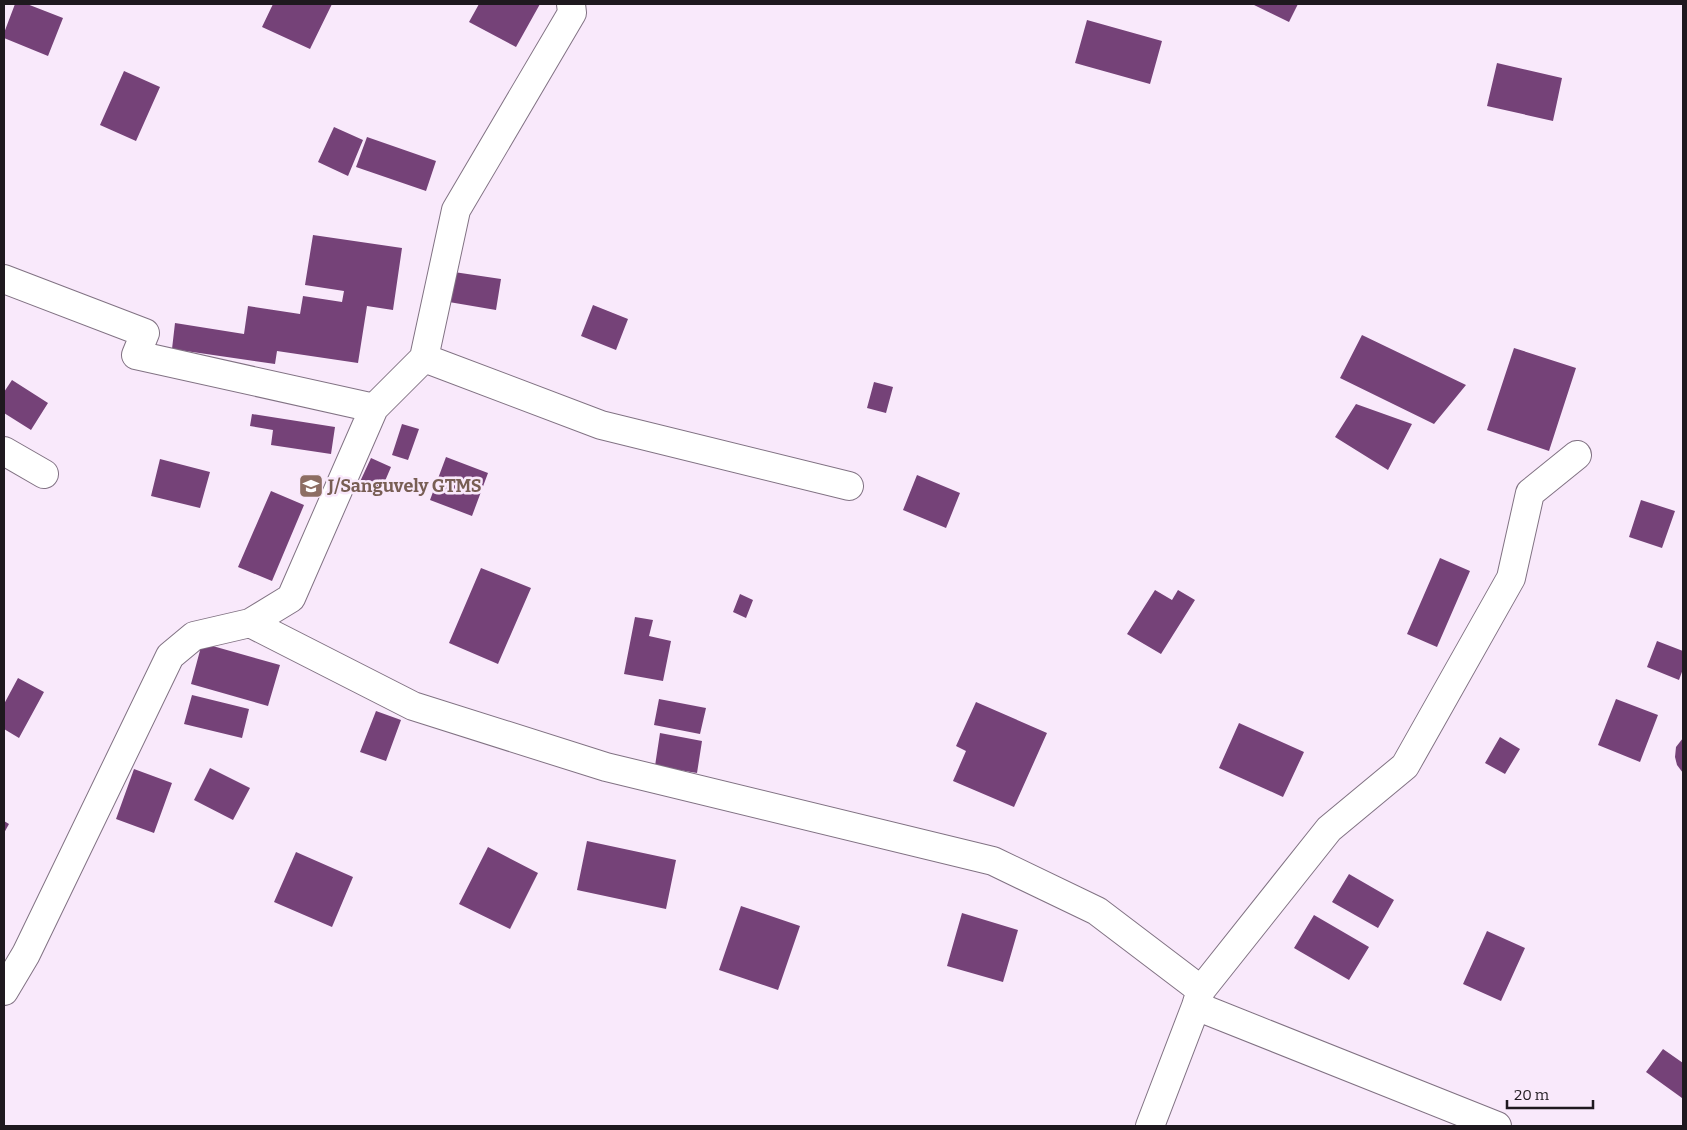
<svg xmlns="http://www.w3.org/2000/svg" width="1687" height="1130" font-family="Bitter,serif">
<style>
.building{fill:#754278}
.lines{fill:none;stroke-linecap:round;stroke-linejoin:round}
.street-casing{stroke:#817283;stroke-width:30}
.street{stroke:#fff;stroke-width:28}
.labels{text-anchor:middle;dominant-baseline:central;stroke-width:5;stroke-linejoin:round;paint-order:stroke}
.education-label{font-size:18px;font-weight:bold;fill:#785e54;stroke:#f9e9fb;text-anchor:start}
</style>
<rect width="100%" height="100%" fill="#f9e9fb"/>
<path class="building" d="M15 4H27L63 18 48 56 4 38V33Z
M273 4H332L310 49 262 27Z
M479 4H540L516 47 469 22Z
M1252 4H1298L1289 22Z
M1087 20 1162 41 1150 84 1075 63Z
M1497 63 1562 78 1553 121 1487 106Z
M124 71 160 87 136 141 100 125Z
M334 127 363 140 348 176 318 162Z
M367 137 436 161 426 191 356 167Z
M313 235 402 248 393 310 367 306 358 363 277 351 275 364 172 349 175 323 244 334 248 306 300 314 303 296 342 302 344 291 305 285Z
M454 272 501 279 496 310 449 302Z
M593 305 628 319 616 350 581 336Z
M1362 335 1466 385 1434 424 1340 378Z
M1514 348 1576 368 1549 451 1487 430Z
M12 380 48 403 31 430 4 413V392Z
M874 382 893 387 886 413 867 408Z
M1356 404 1412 424 1388 470 1335 437Z
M252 414 335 427 331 454 271 445 273 430 250 426Z
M402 424 419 429 408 460 392 455Z
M446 457 488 473 472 516 430 500Z
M371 458 391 467 379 495 358 486Z
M160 459 210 472 200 508 151 496Z
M917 475 960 493 946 528 903 510Z
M271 491 304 505 272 581 238 567Z
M1641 500 1675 511 1662 548 1629 537Z
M1440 558 1470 571 1437 647 1407 634Z
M481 568 531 588 498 664 449 643Z
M1155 590 1172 600 1178 590 1195 600 1161 654 1127 634Z
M740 594 753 600 746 618 733 612Z
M635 617 653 620 649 636 671 641 663 681 624 674Z
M1657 641 1683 651V669L1679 680 1647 667Z
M202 643 280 665 268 706 191 684Z
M18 678 44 692 19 738 4 729V704Z
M192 695 249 709 242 738 184 724Z
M659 699 706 708 700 734 654 725Z
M1616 699 1658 715 1640 762 1598 745Z
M976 702 1047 733 1014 807 953 781 966 751 956 746Z
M376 711 401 720 386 761 360 752Z
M1239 723 1304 752 1283 797 1219 768Z
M660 733 702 741 697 773 655 766Z
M1500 737 1520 749 1505 774 1485 763Z
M1683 738V773L1677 765 1675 757 1676 747Z
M210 768 250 788 233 820 194 800Z
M134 769 172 783 154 833 116 819Z
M4 821 9 824 4 833Z
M587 841 676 860 666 909 577 890Z
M488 847 538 873 510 929 459 904Z
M296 852 353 877 332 927 274 902Z
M1349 874 1394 900 1378 928 1332 902Z
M741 906 800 926 778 990 719 970Z
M962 913 1018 930 1003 982 947 966Z
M1314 915 1369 947 1349 980 1294 948Z
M1487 931 1525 948 1501 1001 1463 984Z
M1663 1049 1683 1063 1682 1098 1646 1072Z"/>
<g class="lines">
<defs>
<path id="street" d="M4 279 145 333 136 355 374 408
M424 358 601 425 849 486
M4 451 44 474
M250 623 413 706 606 767 993 861 1097 911 1201 990 1196 1006 1497 1126
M1201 990 1329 829 1405 766 1511 578 1530 493 1577 455
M4 991 26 954 170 656 194 636 250 623 291 598 374 408 424 358 456 210 572 13 571 4
M1150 1126 1196 1006"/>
</defs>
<use href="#street" class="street-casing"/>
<use href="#street" class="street"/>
</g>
<defs>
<symbol id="school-square" viewBox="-11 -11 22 22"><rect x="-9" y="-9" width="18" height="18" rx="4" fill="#8d6e63" stroke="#f9e9fb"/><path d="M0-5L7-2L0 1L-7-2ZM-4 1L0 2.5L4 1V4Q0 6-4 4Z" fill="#fff"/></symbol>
</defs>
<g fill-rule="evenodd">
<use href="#school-square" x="297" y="472" width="28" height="28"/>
</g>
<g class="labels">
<g class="education-label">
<text x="328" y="486">J/Sanguvely GTMS</text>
</g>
</g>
<rect width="1687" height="1130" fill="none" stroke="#1f191f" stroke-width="10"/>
<path d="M1507 1100v8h86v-8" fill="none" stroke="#1f191f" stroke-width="2.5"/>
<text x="1514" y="1100" font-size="15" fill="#1f191f" stroke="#f9e9fb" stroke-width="4" paint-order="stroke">20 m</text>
</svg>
